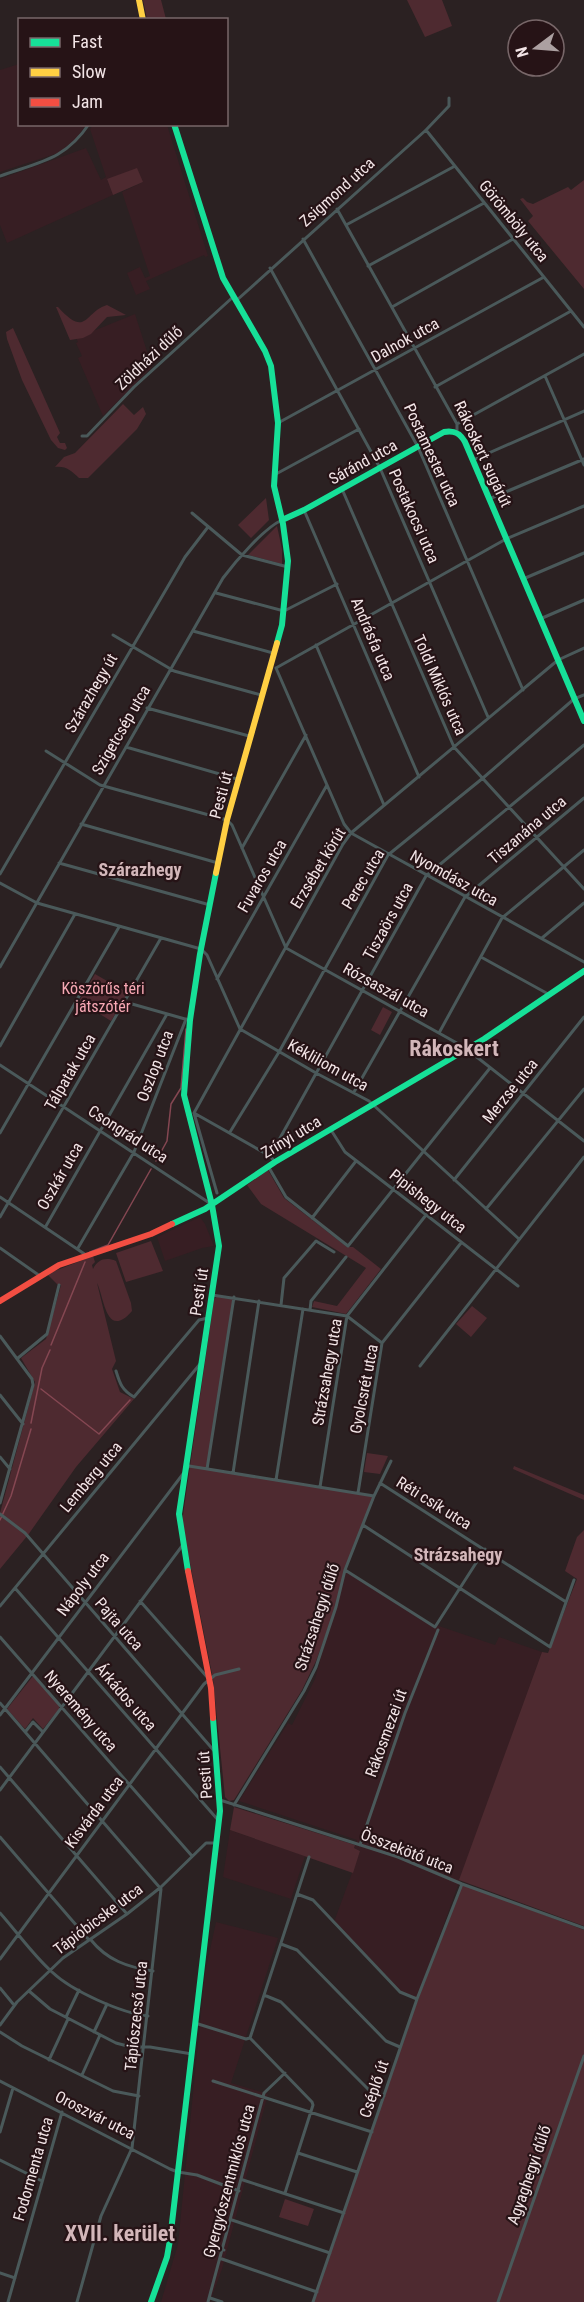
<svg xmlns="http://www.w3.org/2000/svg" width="584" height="2302" font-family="'Roboto Condensed',sans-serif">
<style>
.built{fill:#371e23}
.green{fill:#4e2a30}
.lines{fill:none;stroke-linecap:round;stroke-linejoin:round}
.stream{stroke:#854752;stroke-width:1.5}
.street{stroke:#4a595a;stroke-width:3}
.fast{stroke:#16e098;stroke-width:6}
.slow{stroke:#ffcf43;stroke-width:6}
.jam{stroke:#f24e42;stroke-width:6}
.labels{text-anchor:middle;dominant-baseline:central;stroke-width:4.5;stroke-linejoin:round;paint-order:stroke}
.street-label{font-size:16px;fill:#f2e4e6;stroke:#261316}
.park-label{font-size:16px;fill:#f8a8b4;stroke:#261316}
.neighbourhood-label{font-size:18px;font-weight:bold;fill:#d3b7ba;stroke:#261316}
.district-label{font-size:22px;font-weight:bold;fill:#d3b7ba;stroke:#261316}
</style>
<rect width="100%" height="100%" fill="#2b2122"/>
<path class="built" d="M19 64 20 124 86 125 75 140 58 153 0 172V70Z
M93 125H167L208 256 205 257 204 255 146 281 150 289 136 295 127 273 140 267 145 278 150 276 122 192 143 182 107 179 113 195 7 243 0 225V179L86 148 101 180 106 177 90 129Z
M135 314 152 367 103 416 78 358 82 356 76 343 78 342 76 338Z
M200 1217 205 1224 214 1246 202 1248 165 1261 157 1237Z
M345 1570 434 1627 436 1625 495 1645 499 1637 542 1652 417 1999 404 1995 334 1922 360 1851 354 1848 357 1840 239 1801 288 1723 292 1725 315 1679Z
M230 1830 305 1856 291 1899 223 1877Z
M216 1922 278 1938 231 2083 268 2094 222 2269 210 2302H161L178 2244 205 1973Z"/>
<path class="green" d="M143 0H161L166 19H147Z
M407 0H442L452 26 425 37Z
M137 168 143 182 113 195 107 179Z
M584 180V289L528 221 533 216 520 199 523 198 527 202 533 204 568 187 571 190Z
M107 305 126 315 107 317 91 334 83 338 70 340 56 307H58C87 339 84 312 107 305Z
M13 328 60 433 57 437 60 443H65L67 448 65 450 58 448 51 440 22 380 7 339 6 332Z
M123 404 134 415 143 407 146 414 137 429 88 478H79C71 471 67 466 55 467L64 457 75 453Z
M266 498 269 520 251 538 238 525Z
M277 526 282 549V564L248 555Z
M95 974 128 993 111 1021 79 1001Z
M383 1007 392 1012 380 1035 371 1030Z
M268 1170 284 1198 347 1247H353L381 1269 346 1314 312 1307 314 1301 337 1306 366 1268 261 1204 247 1185Z
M151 1241 163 1271 126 1282 116 1253Z
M93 1256 95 1262 92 1265 93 1269C98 1259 106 1257 116 1261L131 1303 132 1311C106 1341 104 1296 97 1283L116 1361 112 1369 120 1392 134 1399 76 1467 28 1535 0 1569V1513L35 1382 21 1358 46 1339 61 1285H58L47 1274Z
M218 1296 234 1297 208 1469 374 1496 345 1570 336 1607 316 1661 302 1690 234 1800 229 1801 225 1797 213 1679 183 1528V1515L214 1299Z
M472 1306 487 1318 471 1337 456 1324Z
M367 1453 388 1456 380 1474 364 1472Z
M514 1466 584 1495V1500L513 1469Z
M584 1530V1926L459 1880 542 1652 548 1653 577 1579 565 1571 577 1537Z
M33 1676 59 1705V1709L43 1729 33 1718 25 1729 7 1709Z
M234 1807 355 1845 354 1848 360 1851 353 1873 230 1830Z
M462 1884 584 1930V2302H313L400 2047Z
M285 2199 314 2209 308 2226 279 2217Z"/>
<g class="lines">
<path class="stream" d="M156 1161 167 1141 171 1104 181 1088 186 1029
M90 1252 108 1245 151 1169
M51 1345 85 1262
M41 1389 99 1434 130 1400
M31 1423 42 1368 50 1350
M0 1520 11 1496 31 1429"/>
<path class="street" d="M426 130 584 327
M0 176C39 162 65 160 89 124
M337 209 457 424V432
M346 225 455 166
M303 239 418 447 523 690
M368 266 484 203
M270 268 380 468 488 717
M237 300 426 130 449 106V98
M392 307 513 239
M545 376 584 465
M435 387 571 311
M278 423 544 277
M457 424 584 354
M82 436H87L134 387 233 297
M473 460 584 411
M276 474 359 429
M342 489 454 747 584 889
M489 499 584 459
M304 510 419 777
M192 513 242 555 288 567
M523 579 584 553
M216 593 284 611 337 584
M540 619 584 600
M193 631 273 653
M113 635 174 671 261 695
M316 645 384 805
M276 668 344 824 351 833 584 962
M276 668 506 539 584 506
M147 708 249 736
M126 747 237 779
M46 751 100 785 227 820 232 825 286 948 464 1047 584 1141
M81 824 218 863
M242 848 306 735
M59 863 210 905
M0 874 185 557 208 527
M0 883 37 903 201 949 207 955 240 1029 316 1073 369 1101 519 1239
M542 938 584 903
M481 957 550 995
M0 967 223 578C235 562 264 528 282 520
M217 979 327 785
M125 1002 185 1019
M439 1033 502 918 584 850
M0 1046 75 914
M0 1065 211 1204
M354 1092 465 897 584 798
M194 1113 270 1156 275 1162
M331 1130 345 1152 518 1286
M230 1132 279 1052 388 855 483 778 574 699 584 695
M0 1133 119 927
M270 1156 426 876 584 745
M268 1166 286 1197 348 1246 490 1068
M454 1180 584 1017
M217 1193 194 1113 343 844 351 833 558 660 584 648
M0 1197 86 1255
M486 1209 584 1089
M0 1217 161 938
M312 1218 356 1161
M46 1226 167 1014
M0 1248 40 1276
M78 1248 134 1152 186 1019
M212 1295 347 1316 382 1343
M281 1305 284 1278 316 1241 334 1252
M310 1310 311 1301 346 1257
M0 1336 32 1379 33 1385 0 1503
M18 1358 47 1334 59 1285
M420 1366 584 1157
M116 1371C120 1384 122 1390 134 1397L199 1320 208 1318
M0 1395 23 1424
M0 1457 10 1469
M207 1469 234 1297
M233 1473 259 1301
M276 1480 303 1309
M380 1483 566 1602
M320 1487 347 1316 426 1215
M358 1493 382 1343 461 1243
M0 1514 25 1533 216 1753
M363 1525 550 1647 574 1580
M345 1570 435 1627 485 1549
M15 1588 218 1820
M140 1601 208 1678
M0 1606 200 1364
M0 1637 192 1856
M0 1703 161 1889 132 2148 101 2216 77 2302
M0 1715 189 1466 374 1496
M26 1731 33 1722 43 1732
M0 1767 127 1914
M0 1790 182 1546
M220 1800 398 1857 462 1884 584 1928
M234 1805 304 1691 316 1667 336 1607 345 1570 374 1496 391 1461
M0 1837 89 1940
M360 1845 405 1713 438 1630
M297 1894 313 1900 400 1992 417 1999
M0 1913C17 1932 33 1955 52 1972 72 1991 121 2013 148 2016
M91 1940C107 1960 127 1967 153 1971
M281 1944 297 1950 386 2041 400 2047
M0 1959 204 1684 215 1675 239 1669
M0 1988 14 2005
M29 1991 50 2009 116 2043 131 2047H150L192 2054
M264 1995 281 2002 370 2091 384 2096
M66 2017 79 1990
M195 2023 246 2039 250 2038 312 2102 313 2105 285 2193
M0 2025 17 2002 63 1958 127 1914 161 1887 206 1843H215
M0 2032 22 2046 113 2091 139 2096
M94 2032 107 2004
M250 2038 309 1857
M49 2060 68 2019
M82 2075 100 2035
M0 2081 170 2169 178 2172 197 2175 239 2191
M213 2081 372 2132
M0 2132 13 2088
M298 2153 357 2172
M0 2160 42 2181
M243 2180 344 2213
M232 2220 330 2253
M207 2254 213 2250H224
M222 2259 317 2292
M0 2273 15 2278
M210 2298 222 2302
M8 2302 62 2112
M208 2302 264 2093 285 2073
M313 2302 417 1999 462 1884
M498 2302 584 2056"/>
<path class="fast" d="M174 124 223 278 265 351 271 366 278 423 274 486 283 524 288 561 282 625 277 643
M282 520 304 510 444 432C454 430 460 433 465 442L584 721
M172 1224 205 1209 275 1162 484 1039 584 971
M188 1571 179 1514 219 1246 212 1205 184 1095 190 1020 200 954 216 873
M151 2302 167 2257 170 2240 220 1811 213 1718"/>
<path class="slow" d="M139 0 143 20
M216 873 227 820 277 643"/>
<path class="jam" d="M0 1301 59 1265 151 1234 172 1224
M188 1571 211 1688 213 1718"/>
</g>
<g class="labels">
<g class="street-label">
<text transform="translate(337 192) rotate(-42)">Zsigmond utca</text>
<text transform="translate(514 221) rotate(51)">Görömböly utca</text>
<text transform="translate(405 340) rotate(-29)">Dalnok utca</text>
<text transform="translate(149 358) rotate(-43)">Zöldházi dűlő</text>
<text transform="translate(483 454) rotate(65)">Rákoskert sugárút</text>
<text transform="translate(432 455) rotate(65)">Postamester utca</text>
<text transform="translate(363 462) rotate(-29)">Sáránd utca</text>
<text transform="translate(414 516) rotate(66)">Postakocsi utca</text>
<text transform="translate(373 639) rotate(67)">Andrásfa utca</text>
<text transform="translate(440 685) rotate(66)">Toldi Miklós utca</text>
<text transform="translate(91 693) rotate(-60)">Szárazhegy út</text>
<text transform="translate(121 730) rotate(-60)">Szigetcsép utca</text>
<text transform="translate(221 795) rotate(-75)">Pesti út</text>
<text transform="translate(527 830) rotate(-40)">Tiszanána utca</text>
<text transform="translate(318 868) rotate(-59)">Erzsébet körút</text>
<text transform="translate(262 876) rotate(-60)">Fuvaros utca</text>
<text transform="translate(454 878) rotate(29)">Nyomdász utca</text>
<text transform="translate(363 879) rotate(-59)">Perec utca</text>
<text transform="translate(388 921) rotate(-61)">Tiszaörs utca</text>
<text transform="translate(386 990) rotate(29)">Rózsaszál utca</text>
<text transform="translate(328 1065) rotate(29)">Kékliliom utca</text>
<text transform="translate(155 1066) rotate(-69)">Oszlop utca</text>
<text transform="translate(70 1072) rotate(-60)">Tálpatak utca</text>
<text transform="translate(510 1091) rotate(-51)">Merzse utca</text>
<text transform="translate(128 1134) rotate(33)">Csongrád utca</text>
<text transform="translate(291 1137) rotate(-31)">Zrínyi utca</text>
<text transform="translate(60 1176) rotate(-60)">Oszkár utca</text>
<text transform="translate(428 1201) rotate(38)">Pipishegy utca</text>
<text transform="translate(199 1292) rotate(-81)">Pesti út</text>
<text transform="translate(327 1372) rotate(-80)">Strázsahegy utca</text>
<text transform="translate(364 1389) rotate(-79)">Gyolcsrét utca</text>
<text transform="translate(91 1477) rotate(-50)">Lemberg utca</text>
<text transform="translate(434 1503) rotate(32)">Réti csík utca</text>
<text transform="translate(83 1584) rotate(-53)">Nápoly utca</text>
<text transform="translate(317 1617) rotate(-72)">Strázsahegyi dűlő</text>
<text transform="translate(119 1624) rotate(49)">Pajta utca</text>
<text transform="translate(126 1697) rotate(49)">Árkádos utca</text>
<text transform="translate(81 1711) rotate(49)">Nyeremény utca</text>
<text transform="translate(386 1733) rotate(-70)">Rákosmezei út</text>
<text transform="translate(205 1775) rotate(-94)">Pesti út</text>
<text transform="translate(94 1812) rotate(-53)">Kisvárda utca</text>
<text transform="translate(407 1851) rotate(21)">Összekötő utca</text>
<text transform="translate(98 1919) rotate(-37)">Tápióbicske utca</text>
<text transform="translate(136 2016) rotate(-84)">Tápiószecső utca</text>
<text transform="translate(374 2089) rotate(-71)">Cséplő út</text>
<text transform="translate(95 2115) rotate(27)">Oroszvár utca</text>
<text transform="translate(33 2169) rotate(-74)">Fodormenta utca</text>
<text transform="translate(529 2175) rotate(-71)">Agyaghegyi dűlő</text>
<text transform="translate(229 2181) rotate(-75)">Gyergyószentmiklós utca</text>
</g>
<g class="park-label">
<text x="103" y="988">Köszörűs téri<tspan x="103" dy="18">játszótér</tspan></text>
</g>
<g class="neighbourhood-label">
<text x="140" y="869">Szárazhegy</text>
<text x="458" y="1554">Strázsahegy</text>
</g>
<g class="district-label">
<text x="454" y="1048">Rákoskert</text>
<text x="120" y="2233">XVII. kerület</text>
</g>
</g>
<rect x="18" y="18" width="210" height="108" fill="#261316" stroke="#786769" stroke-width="1.5"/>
<rect x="30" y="38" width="30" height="9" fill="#16e098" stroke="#786769" stroke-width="1.5"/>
<text x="72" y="48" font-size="18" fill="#f2e4e6">Fast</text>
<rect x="30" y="68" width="30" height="9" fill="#ffcf43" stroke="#786769" stroke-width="1.5"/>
<text x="72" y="78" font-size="18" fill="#f2e4e6">Slow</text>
<rect x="30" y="98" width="30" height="9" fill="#f24e42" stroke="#786769" stroke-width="1.5"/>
<text x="72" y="108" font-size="18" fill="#f2e4e6">Jam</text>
<g transform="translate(536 48) rotate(254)"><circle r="28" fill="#261316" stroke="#786769" stroke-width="1.5"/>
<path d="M0-4.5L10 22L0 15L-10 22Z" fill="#aca0a1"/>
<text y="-9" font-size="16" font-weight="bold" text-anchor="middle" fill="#f2e4e6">N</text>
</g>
</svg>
